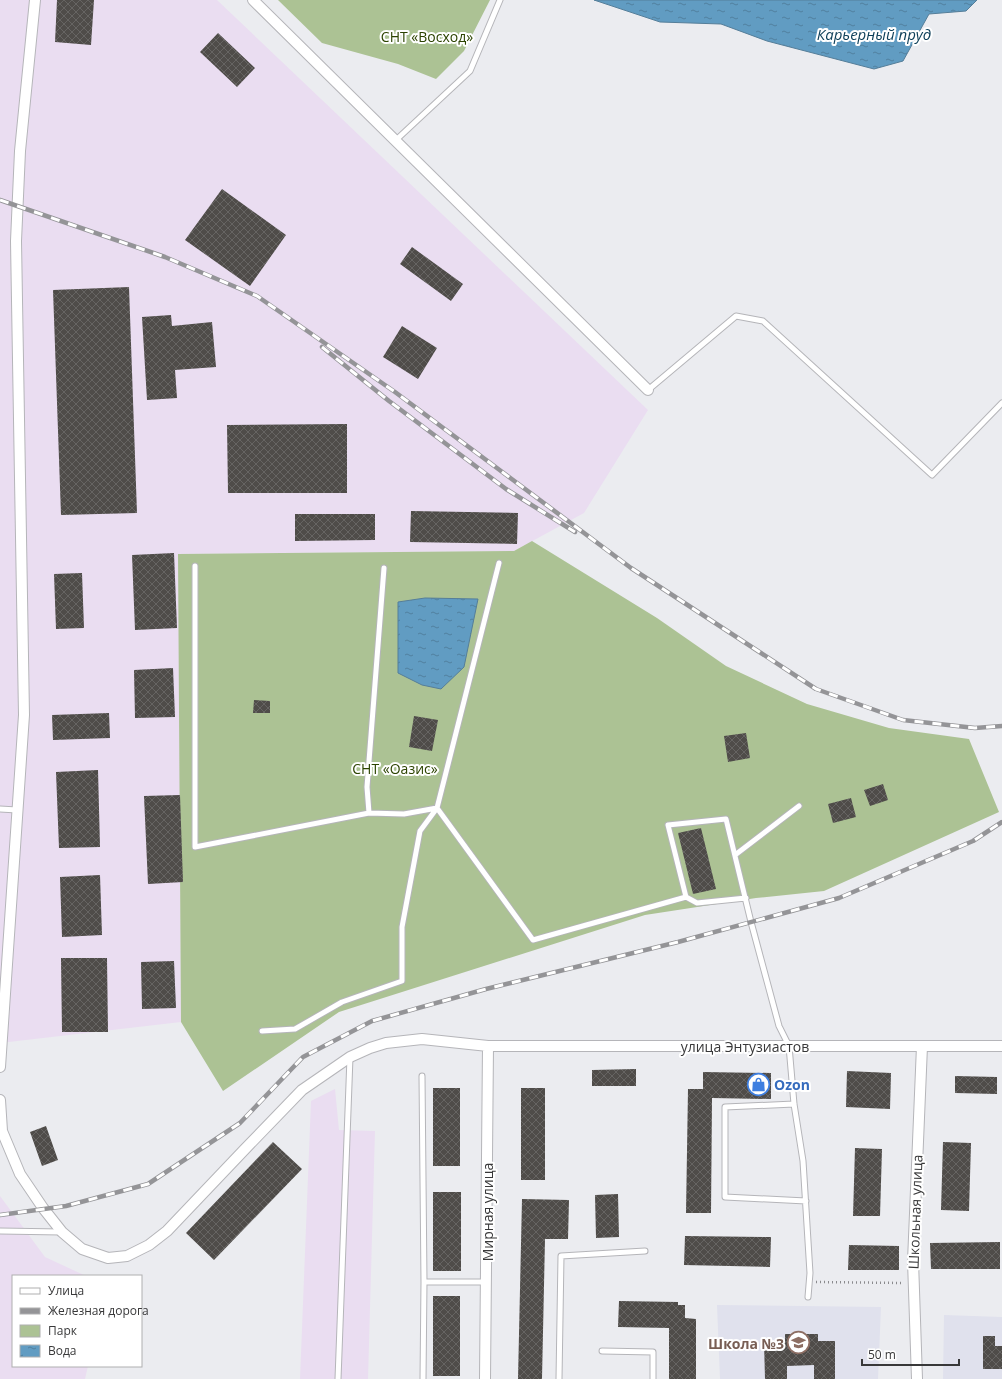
<svg xmlns="http://www.w3.org/2000/svg" width="1002" height="1379" font-family="'Open Sans',sans-serif">
<style>
.built{fill:#e0e1ed}
.industrial{fill:#eaddf1}
.green{fill:#acc294}
.water{fill:url(#water-ripples);stroke:#557e99}
.building{fill:url(#building-cross-hatch)}
.lines{fill:none;stroke-linecap:round;stroke-linejoin:round}
.service-casing{stroke:#b5b5b9;stroke-width:7}
.minor-casing{stroke:#b5b5b9;stroke-width:12}
.path{stroke:#8a8a8d;stroke-width:2.5;stroke-dasharray:1 3;stroke-linecap:butt}
.service{stroke:#fff;stroke-width:5}
.minor{stroke:#fff;stroke-width:10}
.rail-casing{stroke:#949497;stroke-width:4.5}
.rail{stroke:#fff;stroke-width:3;stroke-dasharray:9;stroke-linecap:butt}
.labels{text-anchor:middle;dominant-baseline:central;stroke-width:4;stroke-linejoin:round;paint-order:stroke}
.park-label{font-size:14px;fill:#2c4301;stroke:#fff}
.street-label{font-size:14px;fill:#383839;stroke:#fff}
.shop-label{font-size:14px;font-weight:bold;fill:#366cbe;stroke:#fff;text-anchor:start}
.education-label{font-size:14px;font-weight:bold;fill:#785e54;stroke:#fff;text-anchor:end}
.water-label{font-size:15px;font-style:italic;fill:#0c3e58;stroke:#fff}
</style>
<defs>
<pattern id="water-ripples" width="26" height="14" patternUnits="userSpaceOnUse"><rect width="26" height="14" fill="#619cc2"/><path d="M2 4q2-2 4 0t4 0M15 11q2-2 4 0t4 0" fill="none" stroke="#51809f"/></pattern>
<pattern id="building-cross-hatch" width="8" height="8" patternUnits="userSpaceOnUse"><rect width="8" height="8" fill="#4f4c49"/><path d="M0 0l8 8M0 8l8-8" fill="none" stroke="#666462"/></pattern>
</defs>
<rect width="100%" height="100%" fill="#ebecf0"/>
<path class="built" d="M717 1305 881 1307 878 1379H720Z
M944 1315 1002 1317V1379H943Z"/>
<path class="industrial" d="M0 0H217L648 410 584 513 514 551 179 554 181 1022 0 1043Z
M335 1089 339 1130 375 1131 368 1379H300L311 1101Z
M0 1196 45 1257 86 1276H13V1366H88L85 1379H0Z"/>
<path class="green" d="M278 0H490L464 51 436 79 398 64 322 43Z
M532 541 657 618 726 666 807 704 889 728 969 739 999 812 824 891 756 898 645 915 339 1012 223 1091 181 1022 178 554 514 551Z"/>
<path class="water" d="M594 0H977L966 11 929 14 903 61 874 69 767 41 721 24 660 22Z
M425 598 478 599 464 667 441 689 422 685 398 673V602Z"/>
<path class="building" d="M57 0H94L91 45 55 42Z
M218 33 255 68 237 87 200 52Z
M222 189 286 235 250 286 185 240Z
M412 247 463 284 451 301 400 264Z
M129 287 137 513 61 515 53 290Z
M171 315 172 326 212 322 216 367 175 370 177 398 147 400 142 317Z
M402 326 437 348 418 379 383 357Z
M347 424V493H228L227 425Z
M411 511 518 513 517 544 410 542Z
M295 514H375V540L295 541Z
M174 553 177 628 135 630 132 555Z
M82 573 84 628 56 629 54 574Z
M173 668 175 717 135 718 134 670Z
M254 700 270 701V713H253Z
M109 713 110 738 53 740 52 715Z
M414 716 438 720 432 751 409 747Z
M746 733 750 758 728 762 724 736Z
M98 770 100 847 59 848 56 772Z
M883 784 888 800 870 806 864 790Z
M180 795 183 882 148 884 144 796Z
M851 798 856 817 833 823 828 804Z
M701 828 716 889 693 894 678 833Z
M100 875 102 935 62 937 60 877Z
M61 958H107L108 1032H62Z
M174 961 176 1008 142 1009 141 962Z
M636 1069V1086H592V1070Z
M847 1071 891 1073 890 1109 846 1107Z
M703 1072 771 1073V1099L712 1098 711 1213H686L688 1089H703Z
M955 1076 997 1077V1094L955 1093Z
M433 1088H460V1166H433Z
M521 1088H545V1180H521Z
M46 1126 58 1160 42 1166 30 1132Z
M273 1142 302 1169 214 1260 186 1233Z
M943 1142 971 1143 969 1211 941 1210Z
M855 1148 882 1149 880 1216H853Z
M433 1192H461V1271H433Z
M618 1194 619 1237 596 1238 595 1195Z
M522 1199 569 1200 568 1239H545L542 1379H518Z
M685 1236 771 1237 770 1267 684 1265Z
M1000 1242V1269H931L930 1243Z
M849 1245 899 1246V1270H848Z
M433 1296H460V1376H433Z
M619 1301 678 1302V1305H685V1318L696 1319V1379H669V1328L618 1327Z
M785 1334H818V1341H835V1379H814V1365L787 1366V1379H765L764 1342 785 1341Z
M983 1336H995V1346H1002V1369H983Z"/>
<g class="lines">
<defs>
<path id="service" d="M396 140 470 71 500 0
M648 390 736 316 763 321 932 475 1002 403
M499 563 437 808 533 940 686 897 668 825 726 819 751 922 779 1026 789 1046 794 1104 803 1161 810 1273 808 1297
M195 566V847L369 813 404 814 437 808 420 831 402 927V981L342 1002 295 1029 262 1031
M0 809 17 810
M369 813 367 787 384 568
M735 855 799 806
M686 897 697 903 746 898
M422 1076 424 1282
M794 1104 725 1107V1197L806 1201
M0 1231 61 1232
M602 1351 653 1352V1379
M338 1379 350 1057
M423 1379 424 1282H486
M559 1379 561 1256 645 1251"/>
<path id="minor" d="M253 0 648 390
M0 1067 24 715 16 241 20 151 35 0
M0 1100 2 1131 20 1174 43 1208 62 1232 82 1249 108 1258 127 1256 149 1245 167 1231 245 1149 302 1090 350 1057 370 1048 386 1043 422 1039 488 1046H1002
M485 1379 488 1046
M917 1379 913 1261 922 1046"/>
</defs>
<use href="#service" class="service-casing"/>
<use href="#minor" class="minor-casing"/>
<path class="path" d="M816 1282 903 1283"/>
<use href="#service" class="service"/>
<use href="#minor" class="minor"/>
<defs>
<path id="rail" d="M0 200 165 257 257 296 395 392 631 568 816 689 903 720 975 728 1002 726
M322 347 389 401 506 489 575 532
M0 1215 66 1206 148 1184 240 1123 303 1057 372 1021 486 989 678 942 839 898 973 841 1002 822"/>
</defs>
<use href="#rail" class="rail-casing"/>
<use href="#rail" class="rail"/>
</g>
<defs>
<symbol id="shop-ring" viewBox="-11 -11 22 22"><circle r="9.5" fill="#fff" stroke="#3f7fe0" stroke-width="1.5"/><path d="M-5-2.5h2.3a2.7 3.5 0 0 1 5.4 0H5L5.5 6h-11ZM-1.5-2.5h3a1.5 2.3 0 0 0-3 0Z" fill="#3f7fe0"/></symbol>
<symbol id="school-ring" viewBox="-11 -11 22 22"><circle r="9.5" fill="#fff" stroke="#8d6e63" stroke-width="1.5"/><path d="M0-5L7-2L0 1L-7-2ZM-4 1L0 2.5L4 1V4Q0 6-4 4Z" fill="#8d6e63"/></symbol>
</defs>
<g fill-rule="evenodd">
<use href="#shop-ring" x="746" y="1072" width="25" height="25"/>
<use href="#school-ring" x="786" y="1330" width="25" height="25"/>
</g>
<g class="labels">
<g class="park-label">
<text x="427" y="36">СНТ «Восход»</text>
<text x="395" y="768">СНТ «Оазис»</text>
</g>
<g class="street-label">
<text x="745" y="1046">улица Энтузиастов</text>
<text transform="translate(487 1212) rotate(-90)">Мирная улица</text>
<text transform="translate(915 1212) rotate(-88)">Школьная улица</text>
</g>
<g class="shop-label">
<text x="774" y="1084">Ozon</text>
</g>
<g class="education-label">
<text x="784" y="1343">Школа №3</text>
</g>
<g class="water-label">
<text x="874" y="34">Карьерный пруд</text>
</g>
</g>
<rect x="12" y="1275" width="130" height="92" fill="#ffffff" stroke="#afafb0"/>
<rect x="20" y="1288" width="20" height="6" fill="#ffffff" stroke="#afafb0"/>
<text x="48" y="1295" font-size="12" fill="#383839">Улица</text>
<rect x="20" y="1308" width="20" height="6" fill="#949497" stroke="#afafb0"/>
<text x="48" y="1315" font-size="12" fill="#383839">Железная дорога</text>
<rect x="20" y="1325" width="20" height="12" fill="#acc294" stroke="#afafb0"/>
<text x="48" y="1335" font-size="12" fill="#383839">Парк</text>
<rect x="20" y="1345" width="20" height="12" fill="url(#water-ripples)" stroke="#afafb0"/>
<text x="48" y="1355" font-size="12" fill="#383839">Вода</text>
<path d="M862 1359v6h97v-6" fill="none" stroke="#383839" stroke-width="2"/>
<text x="868" y="1359" font-size="12" fill="#383839" stroke="#ffffff" stroke-width="3" paint-order="stroke">50 m</text>
</svg>
